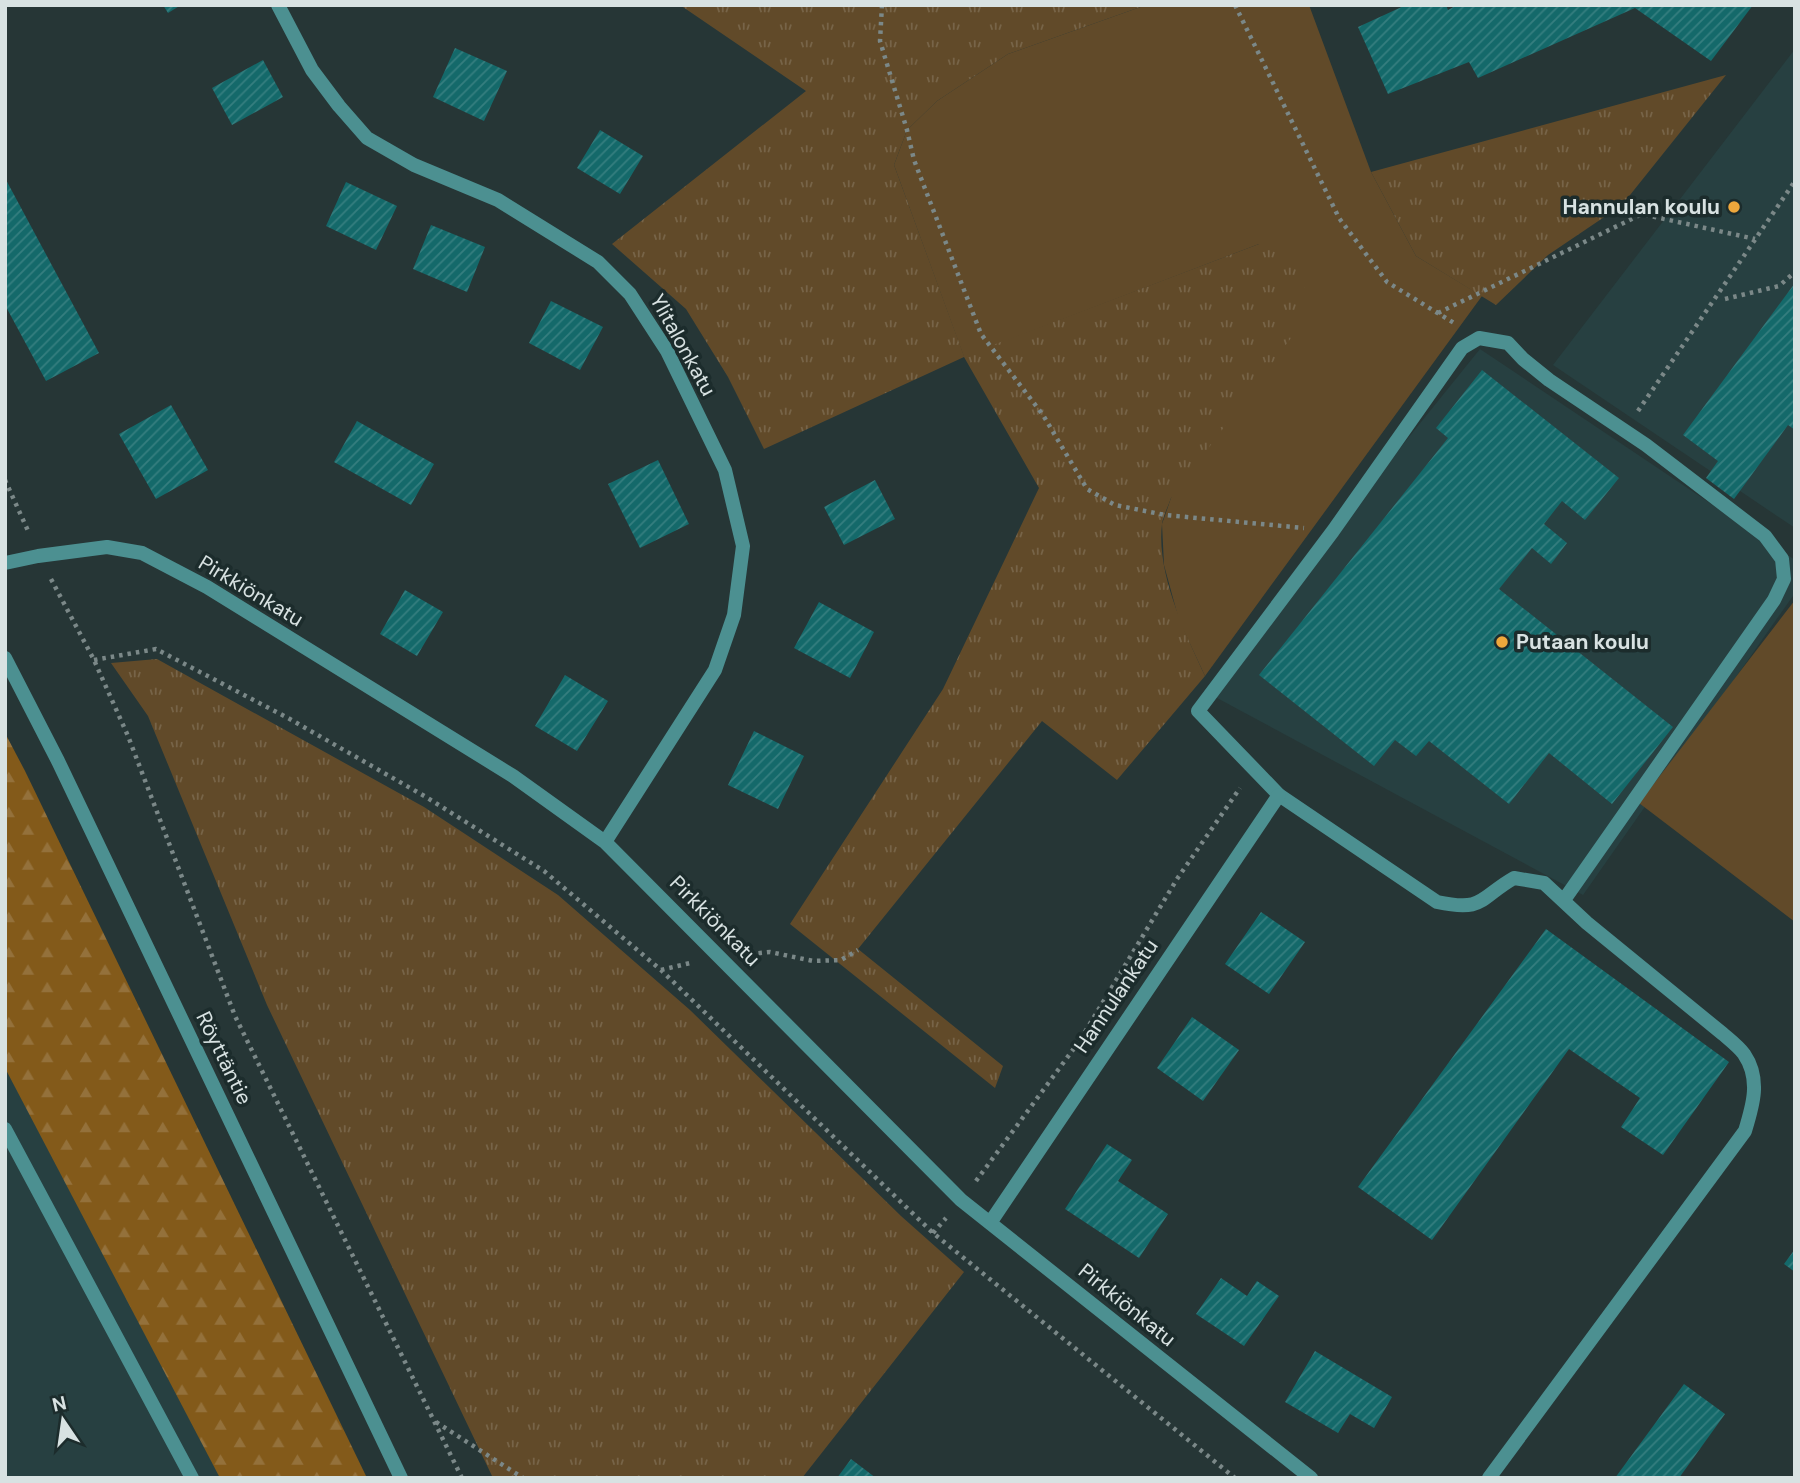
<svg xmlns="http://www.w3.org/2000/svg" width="1800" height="1483" font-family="'DM Sans',sans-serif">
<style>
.built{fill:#274041}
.green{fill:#614a29}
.forest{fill:url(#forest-firs)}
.park{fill:url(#park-tufts)}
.building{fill:url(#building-hatch)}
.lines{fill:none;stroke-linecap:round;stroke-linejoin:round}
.path{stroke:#7b8888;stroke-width:4.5;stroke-dasharray:3.5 5;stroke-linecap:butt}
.service{stroke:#4c9091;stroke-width:14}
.minor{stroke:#4c9091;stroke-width:14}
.tertiary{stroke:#4c9091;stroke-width:14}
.poi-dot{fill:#eea83c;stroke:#1c2c2c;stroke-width:2.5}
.labels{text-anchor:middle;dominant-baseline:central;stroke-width:7;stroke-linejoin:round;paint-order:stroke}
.poi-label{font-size:21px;font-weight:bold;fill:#d8e2e2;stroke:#1c2c2c;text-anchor:end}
.street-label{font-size:21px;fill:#d8e2e2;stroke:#1c2c2c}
</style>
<defs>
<pattern id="forest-firs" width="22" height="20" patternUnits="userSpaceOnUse" patternTransform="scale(1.75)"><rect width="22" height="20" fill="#835a1a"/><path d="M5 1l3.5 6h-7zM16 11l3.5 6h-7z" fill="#94713b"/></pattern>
<pattern id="park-tufts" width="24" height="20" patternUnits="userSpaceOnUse" patternTransform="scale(1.75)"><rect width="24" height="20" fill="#614a29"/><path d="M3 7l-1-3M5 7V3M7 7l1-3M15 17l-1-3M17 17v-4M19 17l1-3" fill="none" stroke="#776448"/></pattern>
<pattern id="building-hatch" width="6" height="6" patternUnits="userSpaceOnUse" patternTransform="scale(1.75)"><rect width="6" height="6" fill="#14696a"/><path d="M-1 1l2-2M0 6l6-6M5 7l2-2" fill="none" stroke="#357e7f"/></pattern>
</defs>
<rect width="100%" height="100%" fill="#263636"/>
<path class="built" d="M1795 49V528L1553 365Z
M1480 349 1795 560V593L1583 895 1204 691Z
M5 872 292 1478H5Z"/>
<path class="green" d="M1146 5H1309L1371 172 1416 256 1482 296 1205 676 1179 620 1164 565 1162 524 1259 244 964 357 894 165 907 130 937 101 1008 54Z
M1795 600V922L1639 803Z"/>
<path class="forest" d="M5 733 25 771 367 1478H220L5 1068Z"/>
<path class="park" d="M680 5H1146L1008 54 937 101 907 130 894 165 964 356 1259 244H1283L1303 264 1306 318 1171 498C1168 507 1163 516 1162 524 1156 573 1185 633 1205 676L1117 780 1042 721 858 949 1003 1066 995 1088 790 924 943 689 1039 488 964 357 764 449 728 377 686 309 612 244 806 91Z
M1726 75 1622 205 1548 255 1496 305 1416 256 1371 172Z
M157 659 424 807 558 895 690 1010 901 1216 964 1272 802 1478H493L267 1005 148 716 111 663Z"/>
<path class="building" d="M163 5H181L168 13Z
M1406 5H1446L1448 10 1457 5H1753L1711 61 1635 8 1478 78 1469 62 1388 94 1358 27Z
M455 48 507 71 484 121 433 97Z
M263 60 283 97 232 125 212 88Z
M600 130 643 156 620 194 577 168Z
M5 178 99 353 46 381 5 305Z
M346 182 397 206 376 250 326 226Z
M431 225 485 247 467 292 413 269Z
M1795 283V430L1788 425 1734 499 1706 478 1718 461 1683 435Z
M551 301 603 327 580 370 529 343Z
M1482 370 1619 478 1585 520 1562 501 1544 524 1567 543 1551 564 1532 548 1499 589 1673 727 1612 804 1549 753 1509 804 1429 741 1416 756 1395 740 1374 766 1259 675 1448 438 1436 428Z
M171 405 208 470 156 499 119 434Z
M357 421 434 464 411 505 334 462Z
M658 460 689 524 640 548 608 484Z
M875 480 895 519 844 545 824 507Z
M405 590 443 612 417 656 380 634Z
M819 602 874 632 850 678 794 648Z
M565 675 608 701 577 751 535 726Z
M754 731 804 756 778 809 728 785Z
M1261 912 1305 942 1269 994 1225 964Z
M1546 929 1729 1062 1663 1155 1621 1127 1640 1098 1569 1049 1432 1240 1358 1187Z
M1192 1017 1239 1050 1203 1101 1157 1068Z
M1107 1144 1132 1160 1118 1181 1168 1214 1139 1258 1065 1209Z
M1795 1249V1272L1784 1264Z
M1221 1278 1247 1296 1257 1281 1279 1296 1244 1346 1196 1314Z
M1315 1351 1392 1397 1374 1428 1350 1414 1338 1433 1285 1402Z
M1684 1384 1725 1414 1679 1478H1615Z
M851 1459 876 1478H837Z"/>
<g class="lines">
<path class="path" d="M882 5 880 41 907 130 914 160 981 334 1043 415 1087 489 1115 505 1165 515 1304 528
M1235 5 1339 218 1387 282 1454 323
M1725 299 1779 286 1795 272
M1438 313 1642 214 1755 239
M1638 411 1795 181
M5 480 29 533
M51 579 94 660 128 736 235 1016 462 1478
M94 660 156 649 288 718 426 797 544 871 661 970 933 1233 1235 1478
M750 954 770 952 813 961 841 960 858 950
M661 970 690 963
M1085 1032 1177 879 1240 788
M976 1181 1075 1047
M933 1233 946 1218
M436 1422 523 1478"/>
<path class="service" d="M5 1129 192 1478
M1489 1478 1745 1131C1753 1105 1761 1079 1744 1054 1739 1047 1730 1040 1723 1034L1587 923 1544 883 1514 878C1479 898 1485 912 1437 902L1279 795 1198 711 1333 531 1462 348 1479 338 1508 343 1523 359 1549 380 1646 445 1765 536 1782 559 1784 579 1774 600 1564 900"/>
<path class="minor" d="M278 5 312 70 339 106 367 138 414 165 498 200 598 262 630 294 667 351 725 470 743 546 734 615 715 670 605 842
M5 563 38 556 107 547 142 553 207 587 513 776 605 842 961 1200 1311 1478
M990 1223 1279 795"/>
<path class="tertiary" d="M5 658 58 761 401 1478"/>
</g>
<g class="poi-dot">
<circle cx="1734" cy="207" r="7"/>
<circle cx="1502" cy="642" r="7"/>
</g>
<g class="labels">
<g class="poi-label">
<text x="1720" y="207">Hannulan koulu</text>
<text x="1516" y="642" text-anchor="start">Putaan koulu</text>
</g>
<g class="street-label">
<text transform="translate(683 345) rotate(61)">Ylitalonkatu</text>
<text transform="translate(251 591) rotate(31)">Pirkkiönkatu</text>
<text transform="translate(715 921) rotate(45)">Pirkkiönkatu</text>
<text transform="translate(1116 996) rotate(-56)">Hannulankatu</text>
<text transform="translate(224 1058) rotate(64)">Röyttäntie</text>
<text transform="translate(1127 1305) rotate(39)">Pirkkiönkatu</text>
</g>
</g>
<rect width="1800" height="1483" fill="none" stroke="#d8e2e2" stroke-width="14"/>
<g transform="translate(63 1420) rotate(347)" stroke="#1c2c2c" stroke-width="5" paint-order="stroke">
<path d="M0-5L12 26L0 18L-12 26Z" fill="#d8e2e2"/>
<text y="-10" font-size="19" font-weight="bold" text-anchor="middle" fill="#d8e2e2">N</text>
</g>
</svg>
